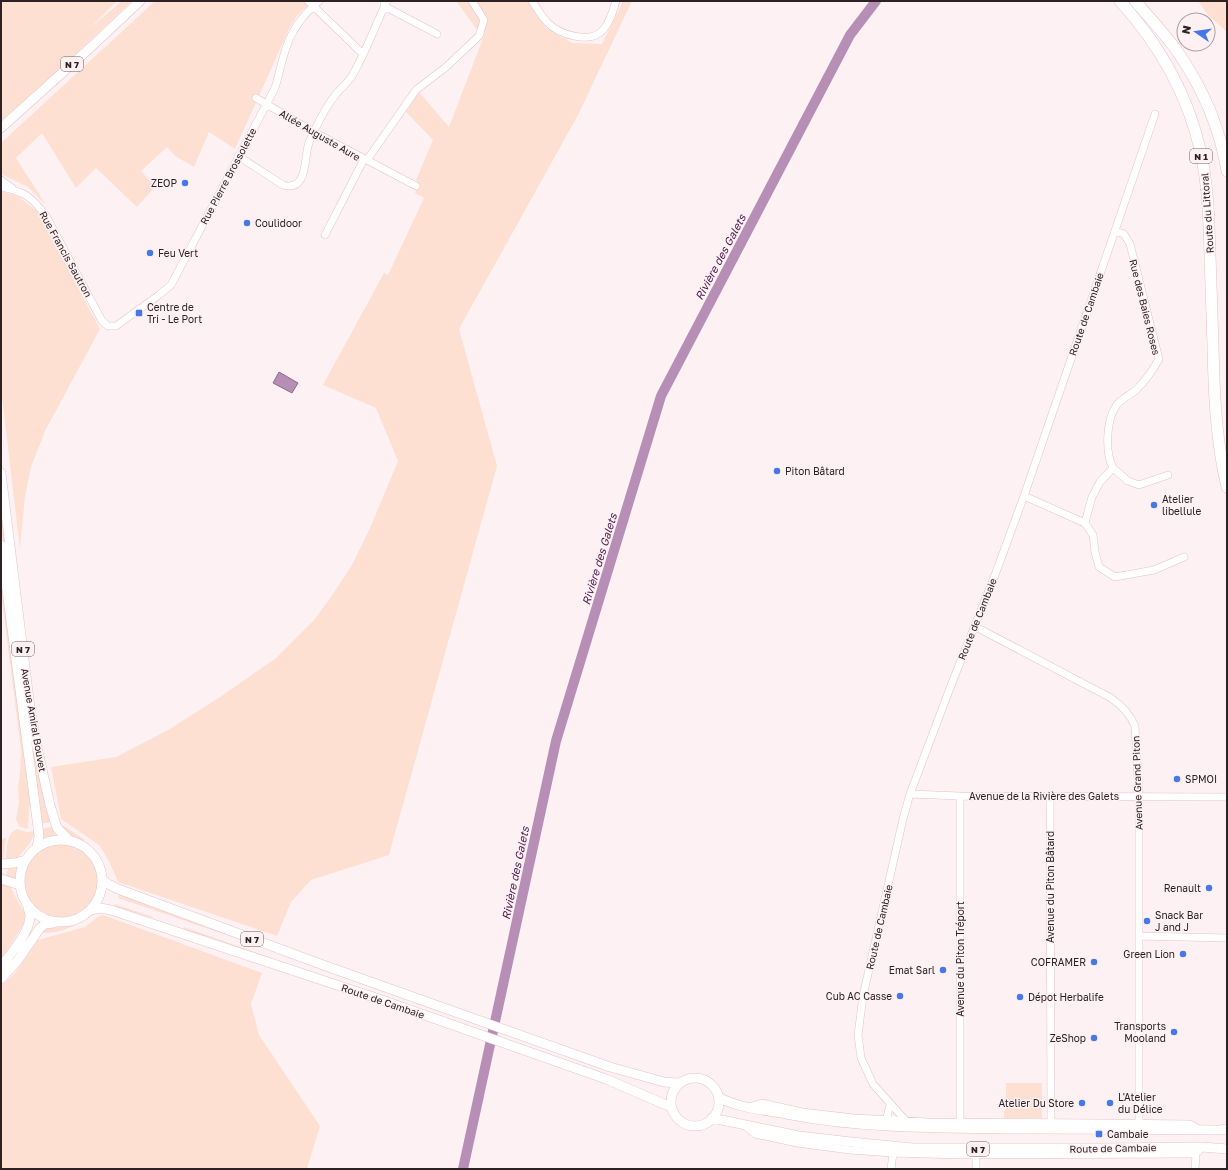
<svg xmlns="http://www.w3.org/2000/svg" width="1228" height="1170" font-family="'Golos Text',sans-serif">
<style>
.green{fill:#fde0d2}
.water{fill:#b68eb6;stroke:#8d6d8a}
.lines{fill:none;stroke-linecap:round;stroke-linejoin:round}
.river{stroke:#b68eb6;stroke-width:10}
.minor-casing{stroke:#e3c3c8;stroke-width:8}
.major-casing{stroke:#e3c3c8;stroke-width:10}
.highway-casing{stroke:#e3c3c8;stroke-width:12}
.minor{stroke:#fff;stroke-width:7}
.major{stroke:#fff;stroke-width:9}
.highway{stroke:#fff;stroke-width:11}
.poi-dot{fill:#4777e9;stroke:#fef1f3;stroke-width:1.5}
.labels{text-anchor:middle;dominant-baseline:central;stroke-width:3;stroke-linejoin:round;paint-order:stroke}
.shield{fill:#fef1f3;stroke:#6c5f61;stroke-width:1}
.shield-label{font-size:9px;font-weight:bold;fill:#2d2123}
.street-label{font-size:10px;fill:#2d2123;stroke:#fef1f3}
.poi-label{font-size:10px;fill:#2d2123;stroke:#fef1f3;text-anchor:start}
.water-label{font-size:11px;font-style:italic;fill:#4c1b4e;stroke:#fef1f3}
</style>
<rect width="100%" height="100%" fill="#fef1f3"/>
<path class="green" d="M1 1H117L90 28 122 1H132L12 113 1 121Z
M155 1H312L297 16 290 27 235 149 209 132 194 167 175 156 167 147 141 171 155 187 137 207 96 168 76 188 42 133 16 158 46 205 28 187 1 174V143Z
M456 1H528L546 28 572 43 602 44 623 1H632L578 115 459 329 497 466 389 855 311 880 291 902 277 936 118 882 109 861 99 845 61 819 51 767 116 757 168 730 220 697 276 658 314 620 331 597 352 565 370 528 398 461 376 408 323 385 384 273 388 275 424 198 415 193 419 183 416 180 433 140 406 112 419 92 449 127 483 38Z
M1198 1H1227V32L1208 15Z
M1 191 19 197 38 212 100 329 45 431 31 467 25 496 20 549 1 389Z
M1 506 51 822 40 824 26 727 1 529Z
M1 567 31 806 29 807 28 828 26 829 19 826 16 819 19 803 18 788 20 773 21 750 1 592Z
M59 825 64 826 85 840 83 841 66 835Z
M51 827 56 835 42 839V829Z
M17 829 27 832 35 831C33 842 23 851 17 859H6C7 849 6 833 17 829Z
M4 838H6L3 860 1 859V841Z
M23 881a38 38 0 1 1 76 0a38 38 0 1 1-76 0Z
M17 866 15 881 6 878 8 867Z
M1 884C14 886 11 888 16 898 21 910 28 908 23 925L1 960Z
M119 894 271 950 118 898Z
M115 904 153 917V918L114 907Z
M97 912C84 922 58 936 41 932 51 923 62 928 74 924 83 921 89 913 97 912Z
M103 915 262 973 251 1004 259 1035 320 1126 307 1169H1V986L14 974 38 940 85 927 99 916Z
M184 927 269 957 268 961 183 931Z
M1006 1083H1042V1118H1004V1111L1006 1110Z"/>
<path class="water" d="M279 372 298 383 292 393 273 383Z"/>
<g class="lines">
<path class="river" d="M463 1169 556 741 661 396 850 35 876 1"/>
<defs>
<path id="minor" d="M308 1 363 54
M532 1C537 8 541 16 547 22 558 34 590 45 603 30 610 22 613 11 616 1
M384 2V6L437 34
M256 98 314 132 416 186
M238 156 283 185C310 193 303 153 310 140 317 125 324 109 334 97 339 89 347 84 352 76 366 52 375 26 387 1
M367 160 416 90 446 67 479 36 484 20 472 1
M1 180 12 188
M1 187C25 192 31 196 46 216L102 321 108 326H116L159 295 171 285 275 88C281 69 283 49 293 32 299 20 309 10 319 1
M325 235 364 159
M1113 468 1128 481 1139 485 1168 475
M1024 496 1085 523 1093 535 1095 552 1099 567 1115 577 1154 570 1184 557
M1085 523 1092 497 1100 482 1113 468C1105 452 1106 421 1116 406 1120 399 1131 395 1137 389 1146 380 1153 370 1159 359L1130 244 1124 234 1115 231
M974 626 1111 698C1121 705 1130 714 1135 726L1139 797V1124
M910 794 960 796 1227 797
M1050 795 1051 1123
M960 796V1123
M1139 936 1227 938
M749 1107 762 1103 802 1112 854 1118 927 1122 1103 1123 1190 1124 1200 1130
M886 1121 890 1105
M906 1121 873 1084 861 1058 858 1035 863 996 903 819 910 794 950 688 995 575 1024 496 1155 114
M744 1125 755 1134 797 1143 850 1150 893 1153 961 1155 1190 1154H1196L1202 1147
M891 1169 893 1153
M976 1169V1154
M1195 1169 1196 1154"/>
<path id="major" d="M1 128 91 47 140 1
M1 473 30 708 37 747 50 805 57 828 69 840
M1 545 38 827 39 836 37 848
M20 881a41 41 0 1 1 82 0a41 41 0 1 1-82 0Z
M1 864 15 863 26 860
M1 879 20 885
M102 879 108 884 118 889 323 965 610 1067 664 1082 679 1083
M90 910 100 908 111 910 382 1000 606 1079 671 1107
M1 966C11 954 29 933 30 917 30 913 28 908 27 904
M1 979 18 960 40 928 45 924 54 923
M671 1102a24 24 0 1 1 48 0a24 24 0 1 1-48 0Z
M718 1097C738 1108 764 1110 786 1114 862 1129 940 1128 1017 1129 1085 1129 1152 1129 1220 1130L1227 1129
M712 1118 799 1136 851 1142 913 1148H1103L1202 1147 1227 1149"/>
<path id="highway" d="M1120 1C1158 43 1187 93 1200 149 1208 183 1209 219 1210 255 1211 285 1212 315 1213 346 1214 393 1216 441 1227 487
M1135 1C1149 17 1164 33 1177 51 1202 87 1220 127 1227 171"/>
</defs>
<use href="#minor" class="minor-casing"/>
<use href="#major" class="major-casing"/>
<use href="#highway" class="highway-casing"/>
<use href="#minor" class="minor"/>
<use href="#major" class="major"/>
<use href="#highway" class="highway"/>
</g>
<g class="poi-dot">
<circle cx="185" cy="183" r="4"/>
<circle cx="247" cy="223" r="4"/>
<circle cx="150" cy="253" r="4"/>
<rect x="135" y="309" width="8" height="8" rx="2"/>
<circle cx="777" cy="471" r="4"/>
<circle cx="1154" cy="505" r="4"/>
<circle cx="1177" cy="779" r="4"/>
<circle cx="1209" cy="888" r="4"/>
<circle cx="1147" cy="921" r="4"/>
<circle cx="1183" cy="954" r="4"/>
<circle cx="1094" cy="962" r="4"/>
<circle cx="943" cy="970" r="4"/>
<circle cx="900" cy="996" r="4"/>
<circle cx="1020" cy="997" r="4"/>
<circle cx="1174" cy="1032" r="4"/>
<circle cx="1094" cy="1038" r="4"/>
<circle cx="1082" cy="1103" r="4"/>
<circle cx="1110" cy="1103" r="4"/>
<rect x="1095" y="1130" width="8" height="8" rx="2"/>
</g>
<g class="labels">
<g class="shield">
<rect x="61" y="57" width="22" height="14" rx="3"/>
<rect x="1190" y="149" width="22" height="14" rx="3"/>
<rect x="12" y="642" width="22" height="14" rx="3"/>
<rect x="241" y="932" width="22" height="14" rx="3"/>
<rect x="967" y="1142" width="22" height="14" rx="3"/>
</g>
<g class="shield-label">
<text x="72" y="64">N 7</text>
<text x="1201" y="156">N 1</text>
<text x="23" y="649">N 7</text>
<text x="252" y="939">N 7</text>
<text x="978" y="1149">N 7</text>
</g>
<g class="street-label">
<text transform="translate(320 135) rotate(30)">Allée Auguste Aure</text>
<text transform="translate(228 176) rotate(-62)">Rue Pierre Brossolette</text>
<text transform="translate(1207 213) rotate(-94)">Route du Littoral</text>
<text transform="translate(66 254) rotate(61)">Rue Francis Sautron</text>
<text transform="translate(1145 307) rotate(76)">Rue des Baies Roses</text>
<text transform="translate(1086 314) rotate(-71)">Route de Cambaie</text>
<text transform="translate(977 619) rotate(-68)">Route de Cambaie</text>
<text transform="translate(34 720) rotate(80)">Avenue Amiral Bouvet</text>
<text transform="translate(1137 783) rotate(-92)">Avenue Grand Piton</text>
<text x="1044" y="796">Avenue de la Rivière des Galets</text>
<text transform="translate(1050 887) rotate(-90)">Avenue du Piton Bâtard</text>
<text transform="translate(879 927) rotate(-77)">Route de Cambaie</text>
<text transform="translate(960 959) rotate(-90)">Avenue du Piton Tréport</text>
<text transform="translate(383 1001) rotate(19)">Route de Cambaie</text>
<text transform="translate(1113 1148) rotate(-1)">Route de Cambaie</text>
</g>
<g class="poi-label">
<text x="177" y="183" text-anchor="end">ZEOP</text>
<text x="255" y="223">Coulidoor</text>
<text x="158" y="253">Feu Vert</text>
<text x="147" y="307">Centre de<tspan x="147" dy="12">Tri - Le Port</tspan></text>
<text x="785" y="471">Piton Bâtard</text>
<text x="1162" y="499">Atelier<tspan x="1162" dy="12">libellule</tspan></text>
<text x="1185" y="779">SPMOI</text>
<text x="1201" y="888" text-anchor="end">Renault</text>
<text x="1155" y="915">Snack Bar<tspan x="1155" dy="12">J and J</tspan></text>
<text x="1175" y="954" text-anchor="end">Green Lion</text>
<text x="1086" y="962" text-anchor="end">COFRAMER</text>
<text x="935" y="970" text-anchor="end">Emat Sarl</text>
<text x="892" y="996" text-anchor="end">Cub AC Casse</text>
<text x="1028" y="997">Dépot Herbalife</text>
<text x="1166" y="1026" text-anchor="end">Transports<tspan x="1166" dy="12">Mooland</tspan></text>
<text x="1086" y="1038" text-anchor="end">ZeShop</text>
<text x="1118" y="1097">L'Atelier<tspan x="1118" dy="12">du Délice</tspan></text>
<text x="1074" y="1103" text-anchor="end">Atelier Du Store</text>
<text x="1107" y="1134">Cambaie</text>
</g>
<g class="water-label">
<text transform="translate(720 257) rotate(-62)">Rivière des Galets</text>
<text transform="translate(599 559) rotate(-73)">Rivière des Galets</text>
<text transform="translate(515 873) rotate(-78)">Rivière des Galets</text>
</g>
</g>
<rect width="1228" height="1170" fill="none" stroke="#2d2123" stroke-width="4"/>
<g transform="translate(1196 32) rotate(283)"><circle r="19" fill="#fef1f3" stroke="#aa9ea0"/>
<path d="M0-3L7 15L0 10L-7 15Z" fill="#4777e9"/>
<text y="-6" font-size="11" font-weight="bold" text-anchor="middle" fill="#2d2123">N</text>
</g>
</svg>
